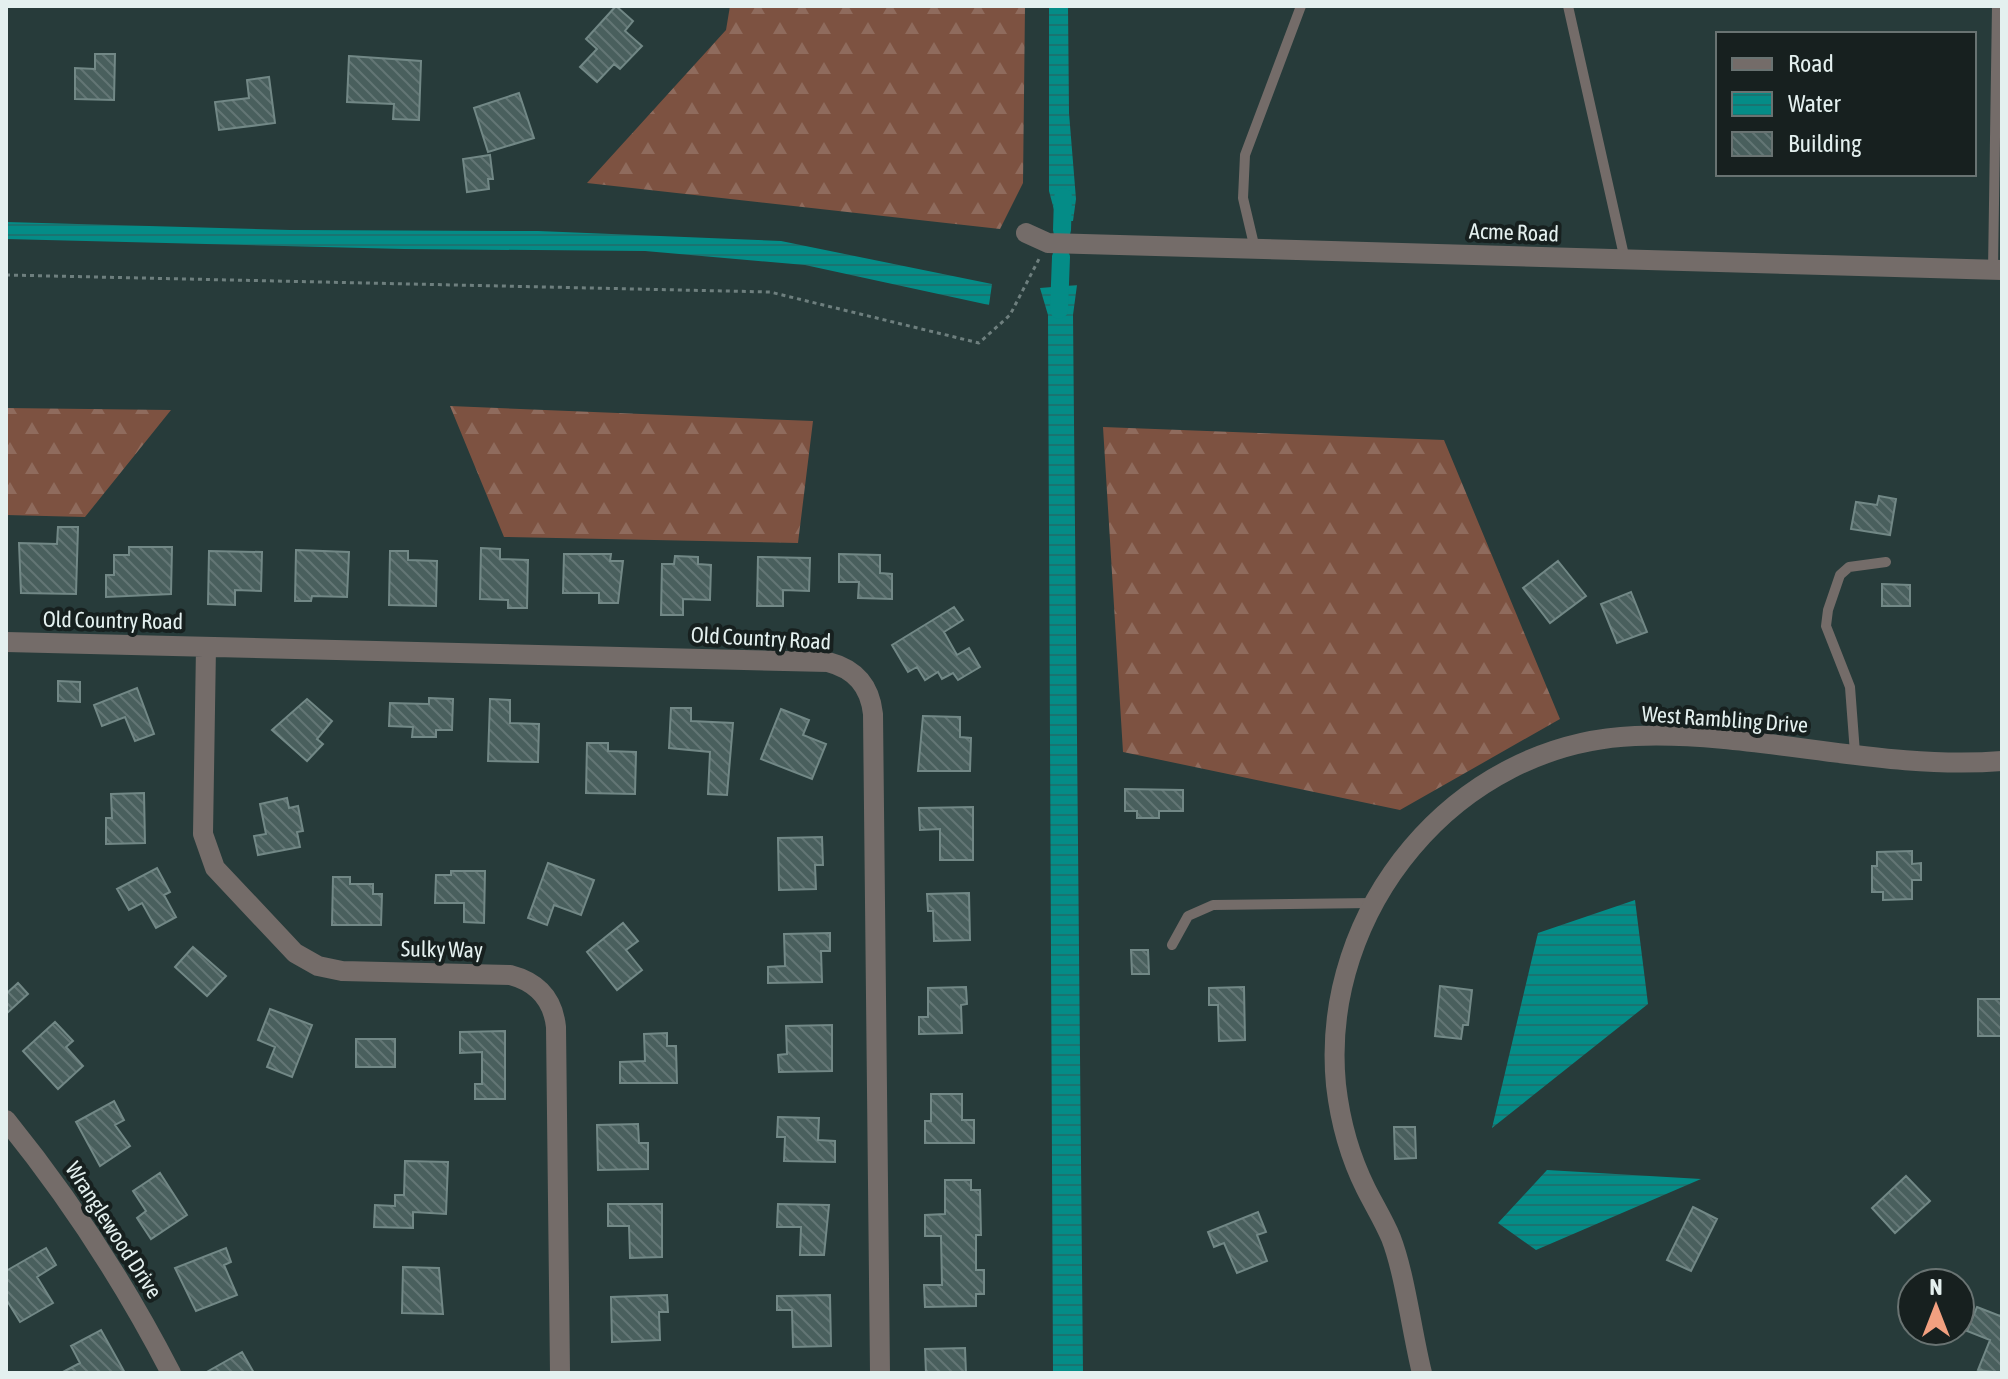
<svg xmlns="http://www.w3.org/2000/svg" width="2008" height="1379" font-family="'Asap Condensed',sans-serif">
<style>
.forest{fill:url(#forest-firs)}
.water{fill:url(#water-rules)}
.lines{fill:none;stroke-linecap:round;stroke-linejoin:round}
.canal{stroke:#048c87;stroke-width:18}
.building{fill:url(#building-back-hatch);stroke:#728886;stroke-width:2}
.path{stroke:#6e7f7e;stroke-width:3;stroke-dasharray:4 4;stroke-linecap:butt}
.service{stroke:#746c69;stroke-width:10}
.minor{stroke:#746c69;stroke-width:20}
.labels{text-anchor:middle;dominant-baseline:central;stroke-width:8;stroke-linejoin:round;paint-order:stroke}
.street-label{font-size:22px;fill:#e4f0ef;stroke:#17201f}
</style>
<defs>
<pattern id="forest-firs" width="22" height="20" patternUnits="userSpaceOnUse" patternTransform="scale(2)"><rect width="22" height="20" fill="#7d5241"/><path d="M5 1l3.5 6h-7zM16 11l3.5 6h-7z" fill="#8f6b5d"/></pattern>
<pattern id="water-rules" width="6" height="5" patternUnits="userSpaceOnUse" patternTransform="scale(2)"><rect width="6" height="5" fill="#048c87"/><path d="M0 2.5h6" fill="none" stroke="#1a7471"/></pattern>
<pattern id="building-back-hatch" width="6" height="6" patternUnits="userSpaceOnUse" patternTransform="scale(2)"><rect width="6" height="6" fill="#495f5d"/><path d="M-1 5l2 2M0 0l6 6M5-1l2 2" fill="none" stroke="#637675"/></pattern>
</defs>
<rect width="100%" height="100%" fill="#273b3a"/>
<path class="forest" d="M730 6H1025L1023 183 1000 229 587 183 726 30Z
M450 406 813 421 798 543 504 537Z
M6 408 171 410 85 517 6 515Z
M1103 427 1444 440 1560 719 1400 810 1123 752Z"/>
<path class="water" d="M1049 6H1068L1069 113 1076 199 1073 221H1057L1049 191Z
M6 222 290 230 538 231 781 241 992 284 989 305 805 265 645 251 404 249 6 239Z
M1077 285 1073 315 1083 1373H1053L1048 315 1040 288Z
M1635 900 1648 1004 1492 1128 1538 933Z
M1547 1170 1701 1179 1536 1250 1498 1223Z"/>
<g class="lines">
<path class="canal" d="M1062 230 1063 197
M1059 310 1061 257"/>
</g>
<path class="building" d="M616 6 633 21 625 31 642 46 620 69 614 64 597 82 580 67 597 49 586 39Z
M95 54H115L114 100 75 99V68L95 69Z
M349 56 421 61 419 120 393 119 394 104 347 102Z
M269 77 275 123 219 130 215 102 249 98 247 80Z
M519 93 534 138 488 152 474 108Z
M490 155 493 179H488L489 189 467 192 463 159Z
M1879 496 1896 499 1890 535 1851 529 1856 502 1877 505Z
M58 527H78L76 594 21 593 19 543 57 544Z
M129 547H172L171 594 106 597V575H114V555H129Z
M481 548 500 549V559L528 560 527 608H508V600L480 599Z
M296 550 349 552 347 597 312 596 311 601H295Z
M209 551 262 552 261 591 235 590V605L208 604Z
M390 551H408V560L437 561 436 606 389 605Z
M564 554H611L610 561H623L618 603H599V593H563Z
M839 554 880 555V573L892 574V599L858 598 859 582H839Z
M675 556 698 557V564L711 565 710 600 683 599V615H661L662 564H674Z
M758 557 810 558 809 591 783 590V606H757Z
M1558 561 1586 596 1550 623 1523 588Z
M1882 584 1910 585V606H1882Z
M1631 592 1647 632 1617 643 1601 604Z
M954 607 963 620 944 632 957 655 969 648 980 667 958 680 953 673 942 679 938 672 925 680 917 667 908 672 892 645Z
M58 681 80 682V702L58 701Z
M137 688 154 734 135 741 125 717 102 726 94 705Z
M429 698 453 699 452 730H436V737H412L413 727 389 726 390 703 429 704Z
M307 699 332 721 317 739 323 744 307 761 272 730Z
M490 699 510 700V723L539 724 538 762 488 761Z
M671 708H691V721L733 723 727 795 708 794 710 752 669 748Z
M781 709 809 720 803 735 826 744 812 779 761 759Z
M923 716 960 717V737L971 738 970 771H918Z
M587 743H608V751L636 752 635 794 586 793Z
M1125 789 1183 790V811H1159V818H1137V811H1125Z
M144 793 145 843 106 844V818H112L111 794Z
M287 798 289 808 298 806 303 831 297 832 300 847 258 855 254 836 266 834 260 804Z
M973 807V860H940V829L920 830 919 808Z
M822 837 823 865H815L816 889 779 890 778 838Z
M1912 851V864L1921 863V880H1912V899L1883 900V892H1872V866H1877V852Z
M548 863 594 880 581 915 554 905 547 925 528 918Z
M157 868 170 892 164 895 176 917 156 928 142 903 129 910 117 889Z
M451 871H485L484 923 464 922V903H435L436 875H451Z
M333 877H350V884H373V894H382L381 925H332Z
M969 893 970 940 934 941 933 911H928L927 894Z
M623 923 638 941 626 950 642 970 617 990 587 952Z
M830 933V951H821L822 982 768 983V967L785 966 784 934Z
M193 947 226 976 207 996 175 967Z
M1131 950H1148L1149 974H1132Z
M18 983 28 994 6 1014V994Z
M1440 986 1472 990 1468 1025H1463L1461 1039 1435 1036Z
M966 987 967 1004 961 1005 962 1033 919 1034V1017H928V988Z
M1244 987 1245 1040 1219 1041 1218 1005H1209V988Z
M1978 999H2002V1036H1978Z
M270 1009 312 1025 292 1077 267 1067 275 1047 258 1040Z
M55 1022 73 1041 66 1047 83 1066 58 1089 23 1051Z
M832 1025V1071L779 1072 778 1055 787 1054 786 1026Z
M505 1031V1099H475V1084H482V1052L460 1053V1032Z
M667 1033V1046H676L677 1083H620V1062L645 1061 644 1034Z
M356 1039H395V1067H356Z
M931 1094H962V1120H974V1143H925V1121H931Z
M114 1101 124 1120 115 1125 130 1146 100 1166 76 1122Z
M778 1117 819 1118 818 1140 835 1141V1162L784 1161 785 1137H777Z
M638 1124 639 1143H648V1169L598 1170 597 1125Z
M1394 1127H1415L1416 1158 1395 1159Z
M405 1161 448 1162 446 1214 413 1212V1228L374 1227 375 1205 395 1206V1195H404Z
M160 1173 187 1215 151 1239 137 1218 146 1211 133 1191Z
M1906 1176 1930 1201 1895 1233 1872 1208Z
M945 1180H971V1190H980L981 1235H976V1270H984V1294H976V1306L925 1307 924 1285H942L941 1236H925V1215L945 1214Z
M608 1204H662V1257L630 1258 629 1226H608Z
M778 1204 829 1205 824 1255H800L801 1227H777Z
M1693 1207 1717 1219 1691 1271 1667 1260Z
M1258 1212 1266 1232 1257 1235 1267 1261 1237 1273 1224 1243 1214 1247 1208 1232Z
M46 1248 56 1265 37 1277 53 1303 20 1322 6 1299V1271Z
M226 1248 231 1262 224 1265 237 1295 196 1311 175 1268Z
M403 1267 439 1268 443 1314 402 1313Z
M667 1295 668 1312H659L660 1340 612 1342 611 1297Z
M830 1295 831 1346 793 1347 792 1310H777V1296Z
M1977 1307 2000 1316 2002 1313V1373L1978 1370 1990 1340 1967 1331Z
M101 1330 125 1373H61L80 1363 71 1346Z
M965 1348 966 1373H926L925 1349Z
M242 1352 254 1373H205Z"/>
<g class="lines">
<path class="path" d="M6 275 770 292 979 343 1010 315 1040 257"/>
<path class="service" d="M1568 6 1625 260
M1255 249 1243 198 1245 155 1301 6
M1993 270 1997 6
M1855 753 1850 687 1826 626 1828 610 1840 575 1849 567 1886 562
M1172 945 1188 916 1213 905 1373 903"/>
<path class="minor" d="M1026 233 1048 243 2002 270
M6 642 828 662C855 669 870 686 873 714L880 1373
M206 647 203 834 215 868 295 953 318 966 342 971 510 975C537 982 553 999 556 1027L560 1373
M6 1120C70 1199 124 1282 171 1373
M1422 1373C1412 1333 1405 1274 1391 1238 1384 1221 1374 1205 1366 1189 1350 1157 1340 1120 1336 1085 1319 910 1456 743 1635 736 1757 731 1880 771 2002 761"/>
</g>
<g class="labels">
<g class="street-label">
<text transform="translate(1514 232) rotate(2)">Acme Road</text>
<text transform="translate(113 620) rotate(1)">Old Country Road</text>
<text transform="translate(761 638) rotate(3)">Old Country Road</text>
<text transform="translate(1725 719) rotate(4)">West Rambling Drive</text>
<text transform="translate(442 949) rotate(1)">Sulky Way</text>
<text transform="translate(114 1230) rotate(57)">Wranglewood Drive</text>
</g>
</g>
<rect width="2008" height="1379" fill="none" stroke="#e4f0ef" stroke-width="16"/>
<rect x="1716" y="32" width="260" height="144" fill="#17201f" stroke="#697372" stroke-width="2"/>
<rect x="1732" y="58" width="40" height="12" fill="#746c69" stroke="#697372" stroke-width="2"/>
<text x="1788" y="72" font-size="24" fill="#e4f0ef">Road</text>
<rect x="1732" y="92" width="40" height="24" fill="url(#water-rules)" stroke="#697372" stroke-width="2"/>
<text x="1788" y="112" font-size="24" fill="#e4f0ef">Water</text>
<rect x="1732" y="132" width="40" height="24" fill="url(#building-back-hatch)" stroke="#697372" stroke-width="2"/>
<text x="1788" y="152" font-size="24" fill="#e4f0ef">Building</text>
<g transform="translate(1936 1307)"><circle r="38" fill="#17201f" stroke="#697372" stroke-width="2"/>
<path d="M0-6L14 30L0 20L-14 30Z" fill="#f2a080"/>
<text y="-12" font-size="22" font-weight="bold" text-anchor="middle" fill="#e4f0ef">N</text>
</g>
</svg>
